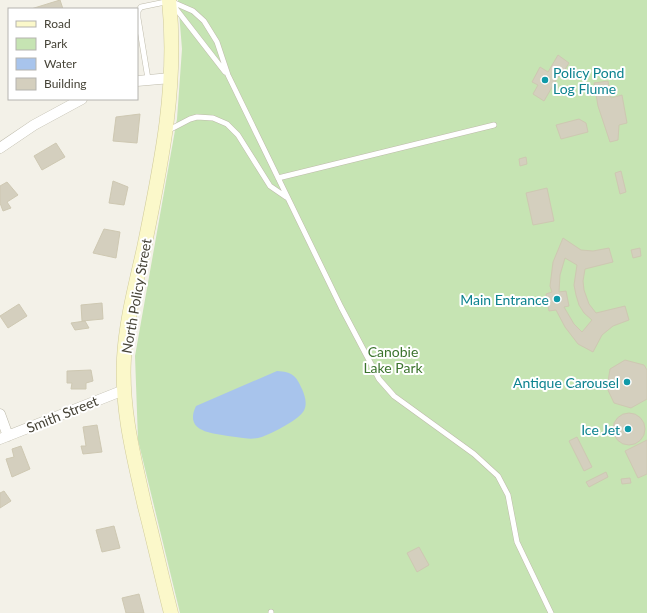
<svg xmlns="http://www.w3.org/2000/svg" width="647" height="613" font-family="Lato,sans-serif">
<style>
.green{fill:#c6e4b3}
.water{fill:#a8c4ec}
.building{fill:#d4cfbe;stroke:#cec8b2;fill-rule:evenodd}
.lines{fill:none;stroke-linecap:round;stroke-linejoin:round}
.lane-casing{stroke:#bebbab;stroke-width:6}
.street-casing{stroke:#bebbab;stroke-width:11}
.secondary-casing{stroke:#d0cb9a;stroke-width:15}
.lane{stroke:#fff;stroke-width:5}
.street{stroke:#fff;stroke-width:10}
.secondary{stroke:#fbf8ca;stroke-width:14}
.culture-dot{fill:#0f9aa8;stroke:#fff;stroke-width:1.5}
.labels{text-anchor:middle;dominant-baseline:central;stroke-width:4;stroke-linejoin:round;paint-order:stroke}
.culture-label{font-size:14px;fill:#0d838f;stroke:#fff;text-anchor:end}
.street-label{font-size:14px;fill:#464337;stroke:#fff}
.park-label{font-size:14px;fill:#3c742e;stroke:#fff}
</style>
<rect width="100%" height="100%" fill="#f3f1e8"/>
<path class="green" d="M178 0H647V613H180L138 440 135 356 177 119 182 49Z"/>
<path class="water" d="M277 371C292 372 296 375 302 389 305 396 308 405 303 412 298 420 268 436 258 438 248 440 238 437 228 436 210 433 184 431 196 406Z"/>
<path class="building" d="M60 0 63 9H31Z
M558 55 569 63 561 76 558 77 544 101 533 94 538 85 532 82 540 67 548 72Z
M608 81 611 98 622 95 627 123 619 125 618 140 610 142 598 106 594 83Z
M140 114 137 143 113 141 116 117Z
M579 119 586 123 588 132 561 139 556 125Z
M56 143 65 157 42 170 34 156Z
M526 157 527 164 520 166 519 159Z
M621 171 626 192 620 194 615 173Z
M113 181 128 187 124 205 109 203Z
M7 182 18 195 7 202 11 208 3 211 0 203V186Z
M547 188 554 221 533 225 526 193Z
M104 229 120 232 116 258 93 253Z
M563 238 581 250 593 251 609 248 613 262 585 269 583 281 584 290 589 304 596 313 625 306 629 320 613 326 602 335 593 352 578 344 565 327 556 310 549 311 546 294 552 292 550 286 553 262ZM565 258 577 265 574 285 576 295 579 305 584 313 592 320 582 332 574 324 564 307 569 306 566 291 559 292 560 275Z
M640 248 641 256 633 258 631 250Z
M102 303 103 319 82 321 81 305Z
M19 304 27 316 8 328 0 316Z
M85 321 89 328 75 330 71 323Z
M625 360 644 365 647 370V399L631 408 614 403 607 388 610 369Z
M91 370 93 381 86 383V389H71L72 383H67V371Z
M613 429a16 16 0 1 1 32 0a16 16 0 1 1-32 0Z
M97 425 102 452 83 454 81 446H86L83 427Z
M577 437 592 467 584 471 569 441Z
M647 440V474L638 478 625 451Z
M21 446 30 469 12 477 6 459 14 457 12 449Z
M606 472 608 477 589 487 586 482Z
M630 478 631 483 622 484 621 479Z
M4 491 11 501 0 508V493Z
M114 526 120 548 102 552 96 530Z
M419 547 429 565 417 572 407 553Z
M139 594 144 613H126L122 598Z"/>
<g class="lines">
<defs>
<path id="lane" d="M173 5 225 72
M148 79 138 18V11L141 7 170 1 193 11 204 21 217 42 228 75 341 307 379 379 394 396 474 454 498 476 508 495 517 542 551 613
M167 131 190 119 197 117 213 118 227 124 238 135 270 186 286 197
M278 178 494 125
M271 613V612"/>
<path id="street" d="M137 81 171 78
M0 148 34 125 82 99
M0 414 8 436
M0 439 124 390"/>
<path id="secondary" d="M169 0C178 85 161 165 144 248 136 284 126 321 124 358 121 409 134 458 145 507 154 542 162 578 171 613"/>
</defs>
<use href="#lane" class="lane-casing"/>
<use href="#street" class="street-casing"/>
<use href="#secondary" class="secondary-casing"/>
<use href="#lane" class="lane"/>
<use href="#street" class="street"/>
<use href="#secondary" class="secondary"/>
</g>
<g class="culture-dot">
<circle cx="545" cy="80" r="4"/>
<circle cx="557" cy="299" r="4"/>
<circle cx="627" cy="382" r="4"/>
<circle cx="628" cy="429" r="4"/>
</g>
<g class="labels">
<g class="culture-label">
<text x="553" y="72" text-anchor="start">Policy Pond<tspan x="553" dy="16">Log Flume</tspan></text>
<text x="549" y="299">Main Entrance</text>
<text x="619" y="382">Antique Carousel</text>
<text x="620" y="429">Ice Jet</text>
</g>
<g class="street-label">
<text transform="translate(136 296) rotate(-80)">North Policy Street</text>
<text transform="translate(62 414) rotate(-22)">Smith Street</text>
</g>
<g class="park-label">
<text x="393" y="351">Canobie<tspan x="393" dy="16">Lake Park</tspan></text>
</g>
</g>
<rect x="8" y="8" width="130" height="92" fill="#ffffff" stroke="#b5b4af"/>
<rect x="16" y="21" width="20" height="6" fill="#fbf8ca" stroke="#b5b4af"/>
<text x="44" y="28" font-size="12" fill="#464337">Road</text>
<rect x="16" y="38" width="20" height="12" fill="#c6e4b3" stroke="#b5b4af"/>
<text x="44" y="48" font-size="12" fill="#464337">Park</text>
<rect x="16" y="58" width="20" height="12" fill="#a8c4ec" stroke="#b5b4af"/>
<text x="44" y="68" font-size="12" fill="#464337">Water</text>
<rect x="16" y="78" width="20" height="12" fill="#d4cfbe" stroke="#b5b4af"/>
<text x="44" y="88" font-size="12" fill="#464337">Building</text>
</svg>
